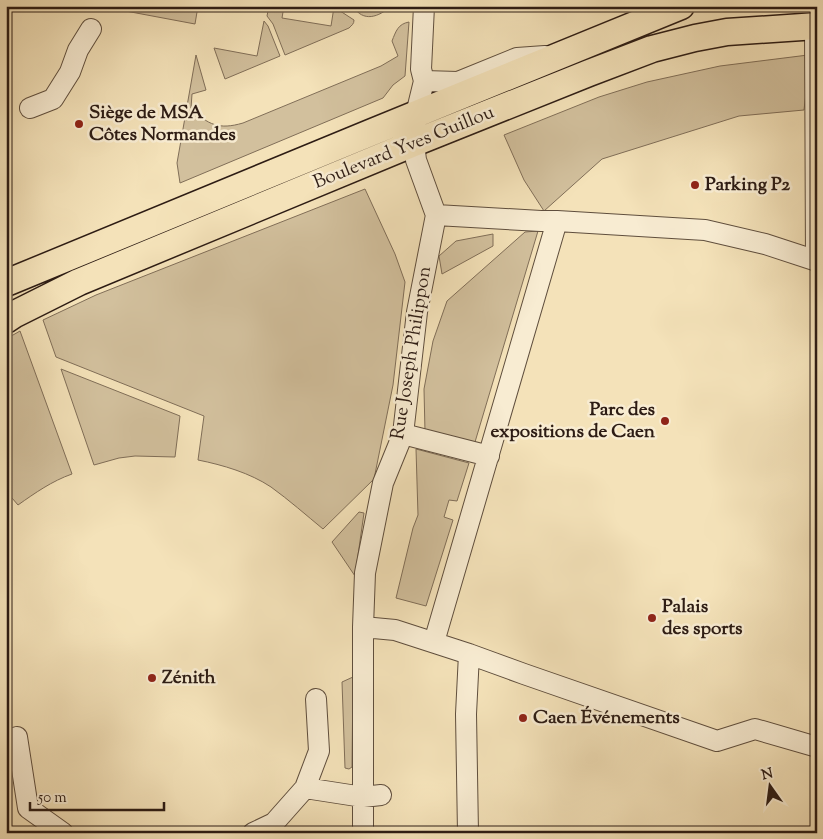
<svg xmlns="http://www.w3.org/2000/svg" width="823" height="839" font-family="'Sorts Mill Goudy',serif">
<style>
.green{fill:#d2c09d;stroke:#806e58}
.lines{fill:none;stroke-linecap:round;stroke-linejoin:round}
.minor-casing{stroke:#5f4e3d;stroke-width:22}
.major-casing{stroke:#2d1c14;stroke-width:29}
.minor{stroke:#f8ecd2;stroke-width:20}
.major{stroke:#f4e2b9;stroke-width:26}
.poi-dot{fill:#8f2418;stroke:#f8ecd2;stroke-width:2}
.labels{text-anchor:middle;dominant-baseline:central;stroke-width:5;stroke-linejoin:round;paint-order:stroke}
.poi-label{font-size:19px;font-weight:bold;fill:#2d1c14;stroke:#f8ecd2;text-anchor:start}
.street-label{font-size:19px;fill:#2d1c14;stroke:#f8ecd2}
</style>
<rect width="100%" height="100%" fill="#f4e2b9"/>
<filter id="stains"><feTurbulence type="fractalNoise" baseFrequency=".004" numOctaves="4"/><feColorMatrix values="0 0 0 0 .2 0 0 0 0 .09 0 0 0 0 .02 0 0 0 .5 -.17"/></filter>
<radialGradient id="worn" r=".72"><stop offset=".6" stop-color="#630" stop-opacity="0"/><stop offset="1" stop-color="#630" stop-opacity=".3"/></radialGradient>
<path class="green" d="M99 6H198L195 24Z
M269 6H284L282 18 331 26 334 7 354 20C354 24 352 25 349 28L285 55 273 24 267 16Z
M353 6H391C379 17 363 23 353 6Z
M264 21 268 26 280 56 225 79 214 48 257 56Z
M409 22 405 76 393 85 383 98 180 183 177 163 196 55 206 90 192 94 191 108C208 125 219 130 243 123L381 66 398 56 392 41C396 31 398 24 409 22Z
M808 55 810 59 804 110 739 116 602 159 544 211 524 180 504 135 599 97 647 82 720 66Z
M365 189 395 254 405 282 393 385 374 479 323 529C306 515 289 500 271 487 250 473 223 465 198 460L204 416 56 357 43 320 96 295Z
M538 231 475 442 425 432 424 389 433 341 447 301 525 232Z
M493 234V246L442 274 439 256 456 241Z
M20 331 72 474C52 481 35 493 18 505L6 491V339Z
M61 369 180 416 175 457 135 456 119 458 94 465Z
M416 449 469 463 457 501 449 500 444 517 453 520 426 606 396 598 413 528 418 515Z
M359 512 364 513 355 576 332 542Z
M353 677 352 767 349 769 345 768 342 682Z"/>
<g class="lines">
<defs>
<path id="minor" d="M815 26 816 261
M424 81 458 82 517 58 545 56
M30 108 53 99 70 72 78 50 91 29
M436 215 541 221H557L705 230 765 244 817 261
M403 434 489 456
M363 627 395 630 469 654 524 674 717 741 755 729 817 747
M434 642 557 221
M17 737 28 808 63 833
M305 788 319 751 316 699
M253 833 274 823 305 788 363 797 381 795
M363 833V627L365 573 383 483 403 434 417 312 436 215 416 160 414 143 416 114 424 81 421 69 424 6
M468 833 466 714 469 654"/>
<path id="major" d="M6 283 370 133 681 6
M6 320 15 314 79 282 414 143 589 73 652 49 695 38 727 32 817 26"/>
</defs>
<use href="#minor" class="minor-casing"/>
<use href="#major" class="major-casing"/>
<use href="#minor" class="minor"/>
<use href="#major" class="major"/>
</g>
<g class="poi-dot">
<circle cx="79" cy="124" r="5"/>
<circle cx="695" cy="185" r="5"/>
<circle cx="665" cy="421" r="5"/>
<circle cx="652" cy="618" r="5"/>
<circle cx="152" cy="678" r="5"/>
<circle cx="523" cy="718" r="5"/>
</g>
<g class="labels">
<g class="poi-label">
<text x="89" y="113">Siège de MSA<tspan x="89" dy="22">Côtes Normandes</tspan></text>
<text x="705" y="185">Parking P2</text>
<text x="655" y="410" text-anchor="end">Parc des<tspan x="655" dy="22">expositions de Caen</tspan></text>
<text x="662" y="607">Palais<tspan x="662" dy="22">des sports</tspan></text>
<text x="162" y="678">Zénith</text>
<text x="533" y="718">Caen Événements</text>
</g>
<g class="street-label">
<text transform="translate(404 148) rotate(-22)">Boulevard Yves Guillou</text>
<text transform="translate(412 353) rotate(-81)">Rue Joseph Philippon</text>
</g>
</g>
<rect width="823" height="839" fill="none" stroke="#f4e2b9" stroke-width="25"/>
<rect x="8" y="8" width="808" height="824" fill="none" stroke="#2d1c14" stroke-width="2.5"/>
<rect x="12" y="12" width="798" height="814" fill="none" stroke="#2d1c14"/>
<g transform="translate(770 786) rotate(346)" stroke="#f8ecd2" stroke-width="4" paint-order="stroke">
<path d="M0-4L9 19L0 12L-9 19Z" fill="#2d1c14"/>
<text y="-8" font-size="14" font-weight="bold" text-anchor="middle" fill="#2d1c14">N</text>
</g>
<path d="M30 802v8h134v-8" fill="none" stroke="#2d1c14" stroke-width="2.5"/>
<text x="38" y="802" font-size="15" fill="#2d1c14" stroke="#f8ecd2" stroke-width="4" paint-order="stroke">50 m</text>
<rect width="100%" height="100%" filter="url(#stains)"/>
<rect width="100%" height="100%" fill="url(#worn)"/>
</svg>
